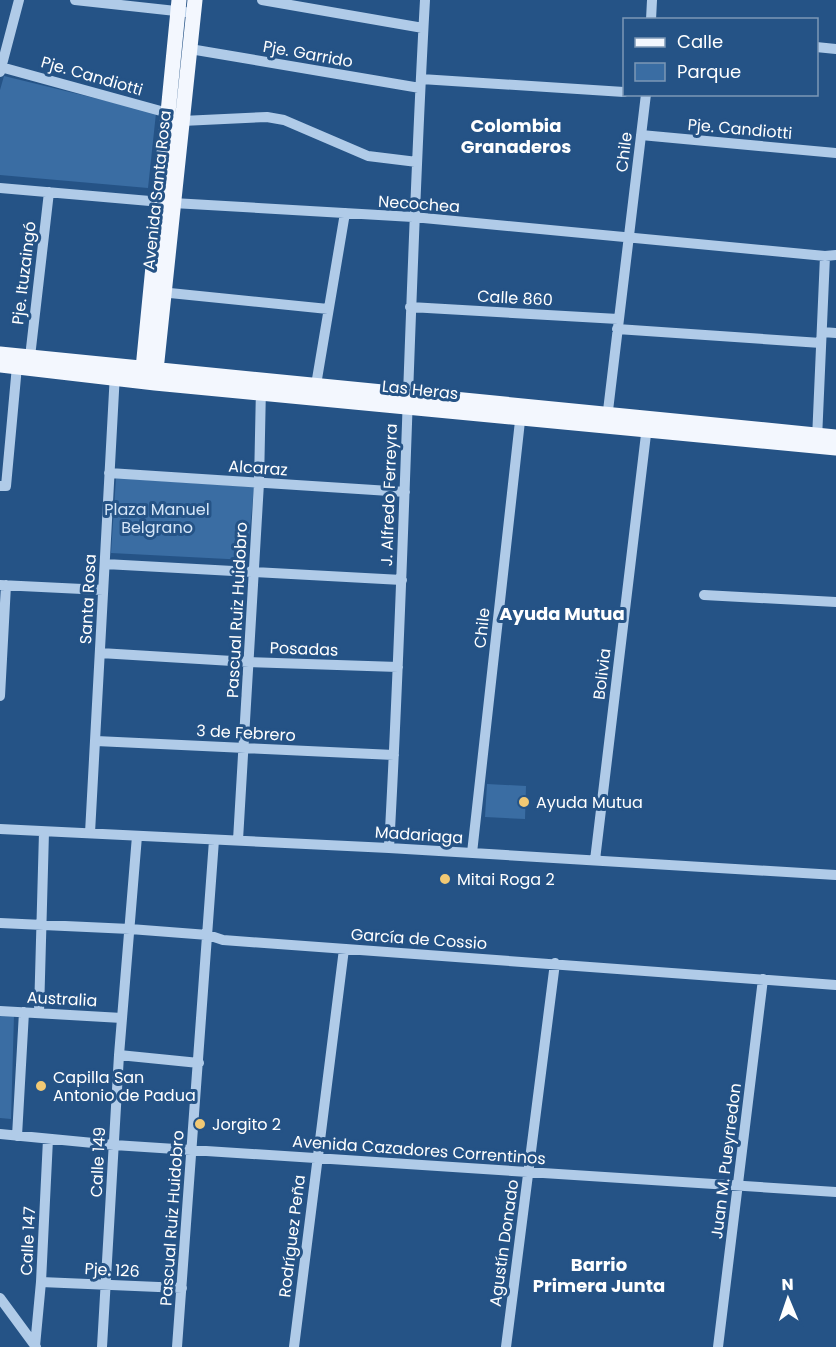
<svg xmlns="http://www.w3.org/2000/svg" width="836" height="1347" font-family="Poppins,sans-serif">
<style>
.green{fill:#3a6da3}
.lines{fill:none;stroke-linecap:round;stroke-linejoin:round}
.minor{stroke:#b0cbe8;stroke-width:10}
.major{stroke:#f3f7fe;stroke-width:15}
.poi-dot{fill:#f2c974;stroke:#255386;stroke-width:2}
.labels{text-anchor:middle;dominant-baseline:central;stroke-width:6;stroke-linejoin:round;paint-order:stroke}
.street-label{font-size:16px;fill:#fff;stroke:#255386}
.park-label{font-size:16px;fill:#d4e5f7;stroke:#255386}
.poi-label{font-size:16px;fill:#fff;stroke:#255386;text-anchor:start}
.neighbourhood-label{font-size:18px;font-weight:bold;fill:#fff;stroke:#255386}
</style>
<rect width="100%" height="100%" fill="#255386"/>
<path class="green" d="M4 76 156 113 148 188 0 175V90Z
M116 478 254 487 247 560 111 553Z
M487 784 526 786 525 819 485 817Z
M0 1015H14L11 1119 0 1118Z"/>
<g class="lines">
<path class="minor" d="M75 0 185 12
M262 0 423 28
M651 20 652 0
M816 47 836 49
M190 49 420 88
M1 67 168 113 182 121 267 117 284 120 368 156 417 162
M0 72 19 0
M421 79 624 92
M641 135 836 153
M0 188 173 203 413 217 825 256 836 255
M160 292 328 309
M410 307 618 319
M617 329 821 343
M822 332 836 333
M30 357 49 192
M316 385 345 213
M607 419 646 94
M817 439 825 256
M109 473 405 492
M0 486H6L17 366
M105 564 402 580
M0 585 103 590
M704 595 836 602
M100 653 249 662 398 667
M0 696 6 585
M96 741 394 755
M0 829 389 848 836 875
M90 833 115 373
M238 840 259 483 261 387
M389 848C405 565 409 282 425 0
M472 853 521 412
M595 860 647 426
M0 923 130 929 208 935 223 940 836 985
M0 1011 122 1018
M39 1013 44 832
M119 1055 199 1063
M0 1134 114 1145 836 1192
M17 1136 24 1012
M41 1282 182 1288
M0 1298 36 1347
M35 1346 41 1282 48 1139
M102 1347 119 1055 137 836
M177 1347 214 840
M294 1347 344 949
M506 1347 555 963
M718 1347 763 979"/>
<path class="major" d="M0 354 836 437
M0 365 155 383 836 448
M142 379 179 0
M155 380 195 0"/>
</g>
<g class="poi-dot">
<circle cx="524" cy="802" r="6"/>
<circle cx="445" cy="879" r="6"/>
<circle cx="41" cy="1086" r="6"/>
<circle cx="200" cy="1124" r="6"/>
</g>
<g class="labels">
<g class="street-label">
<text transform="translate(308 54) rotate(10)">Pje. Garrido</text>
<text transform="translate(92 76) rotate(16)">Pje. Candiotti</text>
<text transform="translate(740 129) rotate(5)">Pje. Candiotti</text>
<text transform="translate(624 152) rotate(-83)">Chile</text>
<text transform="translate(157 190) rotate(-84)">Avenida Santa Rosa</text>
<text transform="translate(419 204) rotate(4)">Necochea</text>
<text transform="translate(24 273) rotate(-83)">Pje. Ituzaingó</text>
<text transform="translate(515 298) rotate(3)">Calle 860</text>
<text transform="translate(420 390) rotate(6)">Las Heras</text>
<text transform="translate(258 468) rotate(4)">Alcaraz</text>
<text transform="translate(389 495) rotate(-88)">J. Alfredo Ferreyra</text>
<text transform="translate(88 599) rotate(-87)">Santa Rosa</text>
<text transform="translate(237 610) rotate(-87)">Pascual Ruiz Huidobro</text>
<text transform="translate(482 628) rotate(-84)">Chile</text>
<text transform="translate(304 649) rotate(2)">Posadas</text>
<text transform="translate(602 674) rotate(-83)">Bolivia</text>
<text transform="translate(246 733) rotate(3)">3 de Febrero</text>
<text transform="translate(419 835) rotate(4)">Madariaga</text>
<text transform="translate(419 939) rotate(4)">García de Cossio</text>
<text transform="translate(62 999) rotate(3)">Australia</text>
<text transform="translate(419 1150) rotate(4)">Avenida Cazadores Correntinos</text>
<text transform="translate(726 1161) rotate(-83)">Juan M. Pueyrredon</text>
<text transform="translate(98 1162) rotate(-87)">Calle 149</text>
<text transform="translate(172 1218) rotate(-86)">Pascual Ruiz Huidobro</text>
<text transform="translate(292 1236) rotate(-83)">Rodríguez Peña</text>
<text transform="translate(28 1241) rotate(-87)">Calle 147</text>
<text transform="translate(504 1243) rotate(-82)">Agustín Donado</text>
<text transform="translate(112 1270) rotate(3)">Pje. 126</text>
</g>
<g class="park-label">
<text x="157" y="509">Plaza Manuel<tspan x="157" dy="18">Belgrano</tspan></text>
</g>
<g class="poi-label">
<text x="536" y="802">Ayuda Mutua</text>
<text x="457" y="879">Mitai Roga 2</text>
<text x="53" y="1077">Capilla San<tspan x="53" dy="18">Antonio de Padua</tspan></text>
<text x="212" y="1124">Jorgito 2</text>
</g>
<g class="neighbourhood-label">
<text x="516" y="125">Colombia<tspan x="516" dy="21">Granaderos</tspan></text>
<text x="562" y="613">Ayuda Mutua</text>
<text x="599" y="1264">Barrio<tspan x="599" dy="21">Primera Junta</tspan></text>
</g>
</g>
<rect x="623" y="18" width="195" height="78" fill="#255386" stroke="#7c98b6" stroke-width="1.5"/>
<rect x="635" y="38" width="30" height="9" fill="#f3f7fe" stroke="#7c98b6" stroke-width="1.5"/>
<text x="677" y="48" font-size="18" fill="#ffffff">Calle</text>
<rect x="635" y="63" width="30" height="18" fill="#3a6da3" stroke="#7c98b6" stroke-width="1.5"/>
<text x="677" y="78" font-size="18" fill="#ffffff">Parque</text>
<g transform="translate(788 1299) rotate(358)" stroke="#255386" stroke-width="4.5" paint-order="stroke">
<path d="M0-4.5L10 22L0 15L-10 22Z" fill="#ffffff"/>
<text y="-9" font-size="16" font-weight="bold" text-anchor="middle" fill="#ffffff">N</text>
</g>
</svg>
